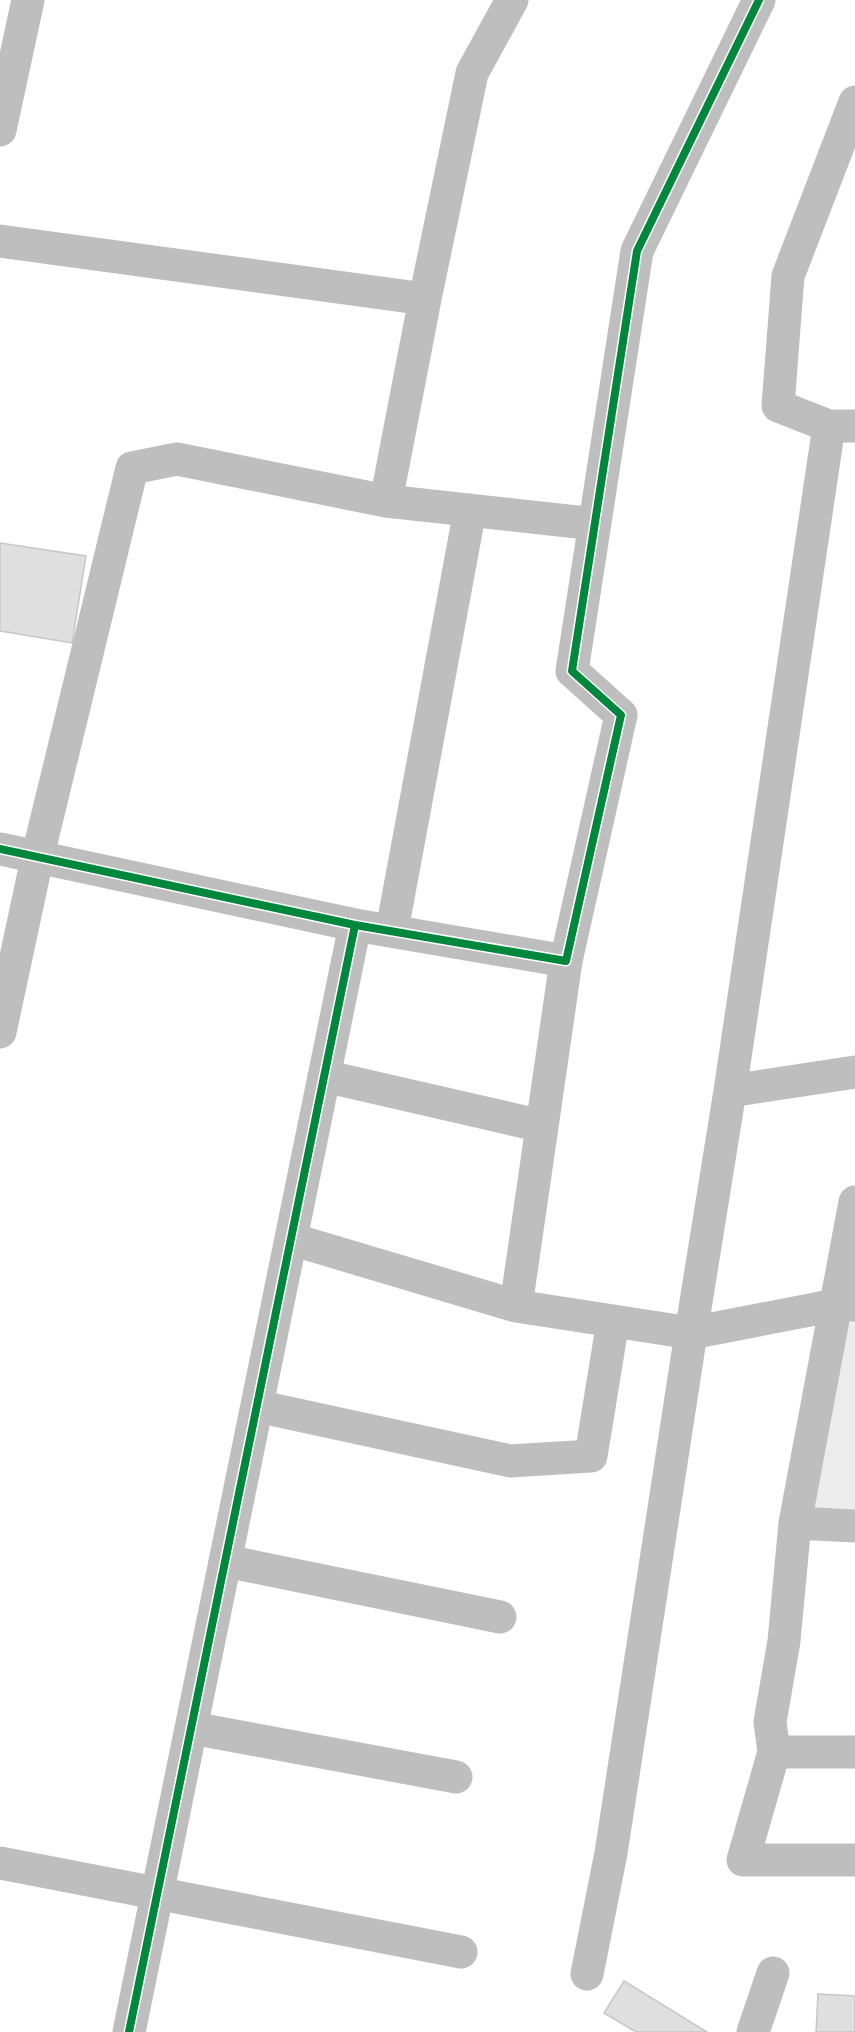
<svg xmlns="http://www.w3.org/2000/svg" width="855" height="2032" font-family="Montserrat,sans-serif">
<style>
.green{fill:#ececec}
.building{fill:#dfdfdf;stroke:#c7c7c7;stroke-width:1.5}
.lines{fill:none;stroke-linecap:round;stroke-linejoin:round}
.minor{stroke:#bebebe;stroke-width:33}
.cycleway-casing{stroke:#fff;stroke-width:11}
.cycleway{stroke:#00873e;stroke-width:8}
</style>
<rect width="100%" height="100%" fill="#fff"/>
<path class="green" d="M839 1305 855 1306V1512L810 1509Z"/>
<path class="building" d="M0 543 86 556 72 643 0 631Z
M624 1981 707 2032H636L604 2013Z
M818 1994 855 1996V2032H816Z"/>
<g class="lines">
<path class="minor" d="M855 102 788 276 778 406 829 426H855
M0 130 28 0
M0 241 425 299 386 501 595 524
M425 299 472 73 512 0
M0 849 355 925 129 2032
M355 925 566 961 621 715 572 671 637 251 759 0
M392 930 470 510
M566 961 516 1306 691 1333 730 1091 855 1072
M0 1032 37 859 132 468 177 459 386 501
M324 1076 542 1126
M730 1091 829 426
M855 1202 795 1523 784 1641 770 1722 774 1752 743 1860H855
M291 1239 516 1306
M257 1406 510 1461 591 1456 613 1321
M795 1523 855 1526
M226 1561 500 1617
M192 1728 456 1777
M774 1752H855
M0 1863 461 1952
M587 1974 611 1853 691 1333 836 1305H855
M753 2032 773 1973"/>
<defs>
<path id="cycleway" d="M0 849 355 925 129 2032
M355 925 566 961 621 715 572 671 637 251 759 0"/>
</defs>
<use href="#cycleway" class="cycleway-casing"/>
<use href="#cycleway" class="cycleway"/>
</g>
</svg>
